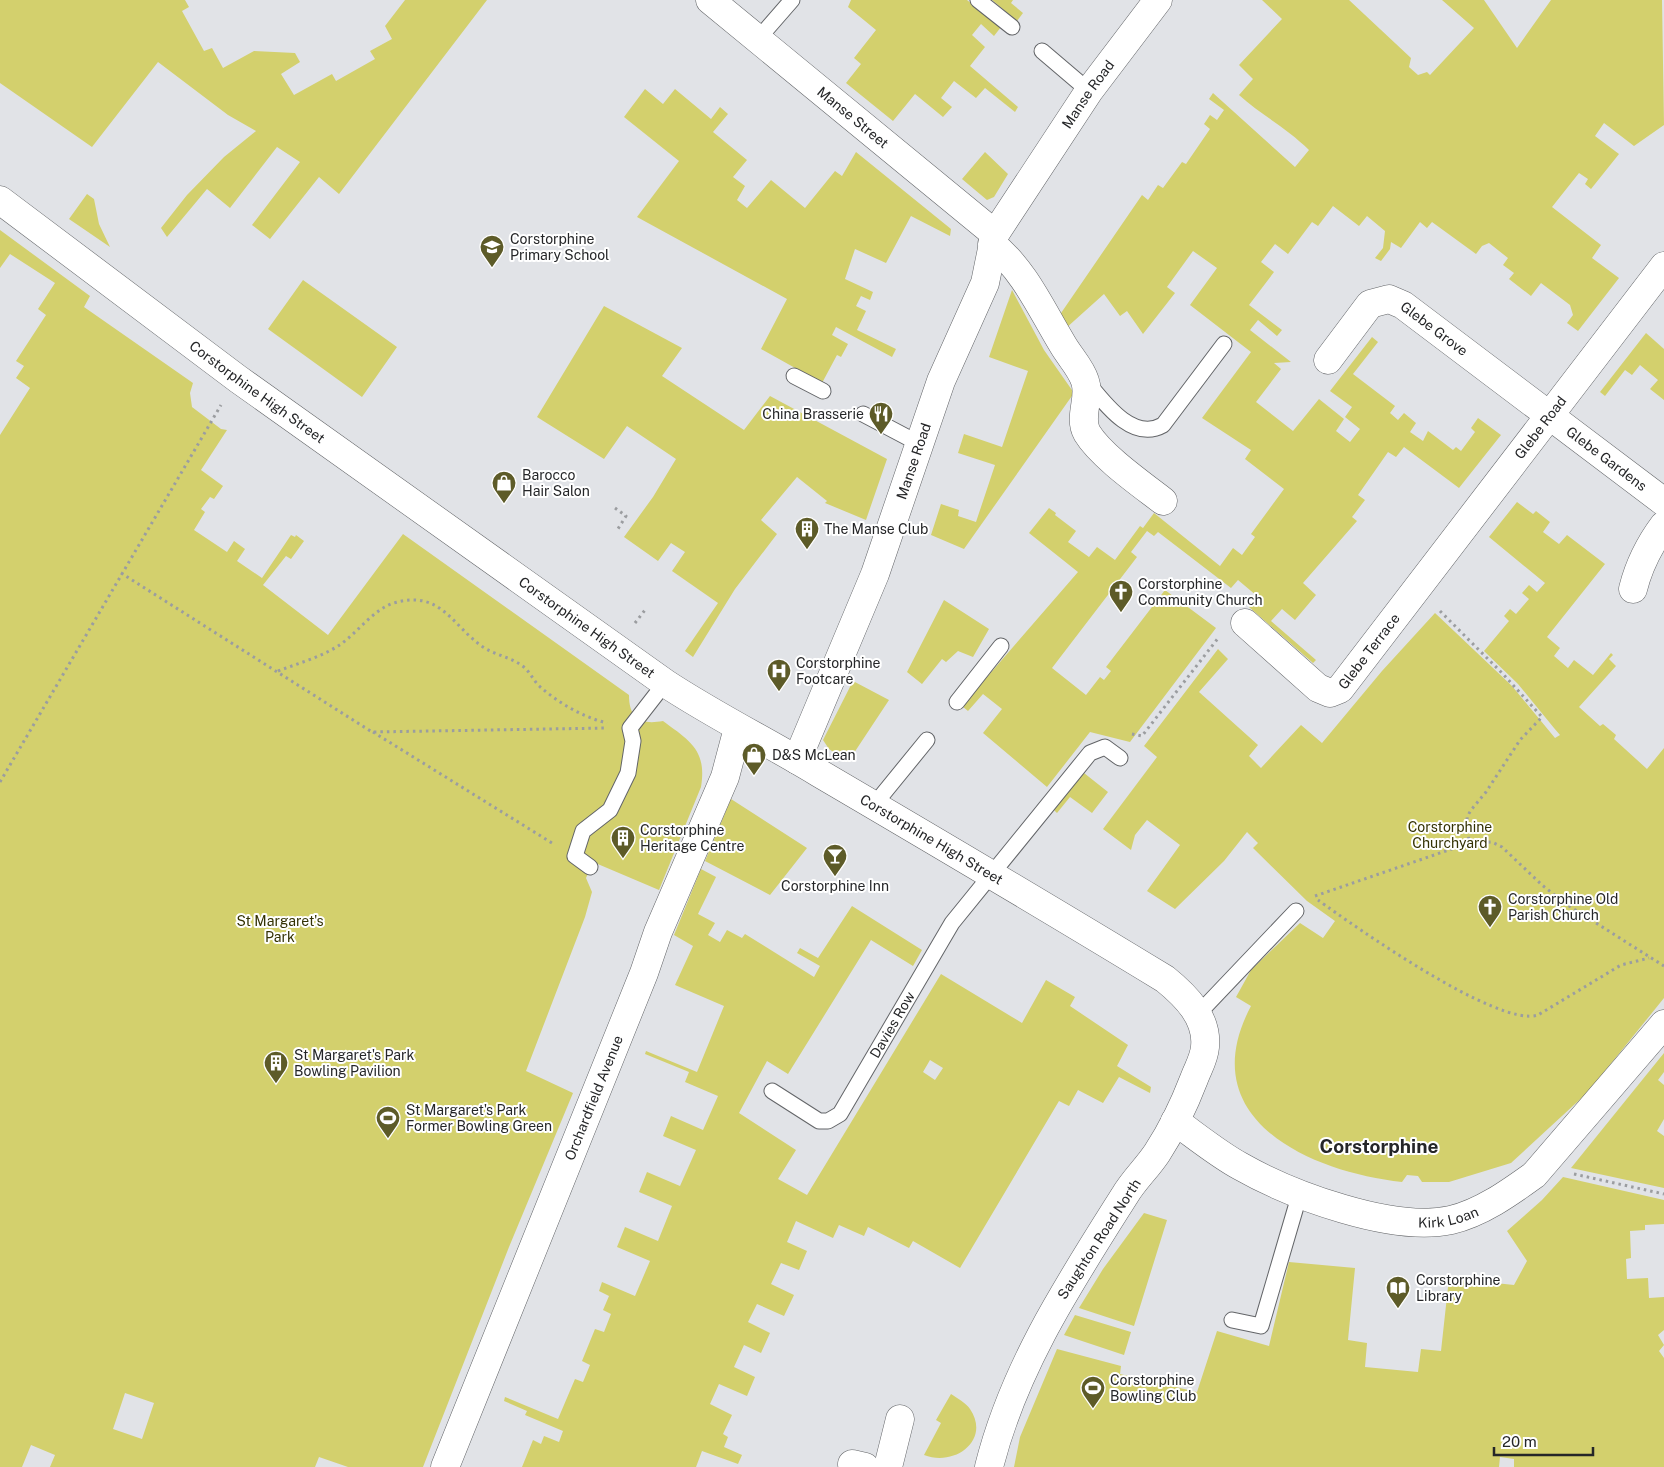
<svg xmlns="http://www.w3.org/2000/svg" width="1664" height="1467" font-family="'Public Sans',sans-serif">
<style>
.green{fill:#d3d06d;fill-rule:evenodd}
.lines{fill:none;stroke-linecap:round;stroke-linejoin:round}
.service-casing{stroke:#636568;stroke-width:17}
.minor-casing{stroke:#636568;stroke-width:29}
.tertiary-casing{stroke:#636568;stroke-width:29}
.path{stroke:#9b9da0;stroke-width:3;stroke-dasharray:2.5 4;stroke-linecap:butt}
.service{stroke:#fff;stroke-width:15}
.minor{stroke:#fff;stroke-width:28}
.tertiary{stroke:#fff;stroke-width:28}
.labels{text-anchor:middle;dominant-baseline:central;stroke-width:4;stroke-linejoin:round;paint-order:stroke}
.street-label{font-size:14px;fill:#252628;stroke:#fff}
.poi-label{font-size:14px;fill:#252628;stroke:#fff;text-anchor:start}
.park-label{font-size:14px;fill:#343204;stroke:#fff}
.district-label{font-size:19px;font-weight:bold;fill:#252628;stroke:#fff}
</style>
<rect width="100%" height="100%" fill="#e1e3e7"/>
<path class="green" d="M0 0H185L189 7 182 11 204 51 212 48 223 68 254 51 295 53 300 62 281 74 294 95 332 74 336 81 375 59 370 51 392 39 385 26 405 0H487L339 194 319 177 270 239 252 225 300 162 277 147 230 208 207 189 167 237 161 228 187 195 224 157 256 131 228 115 158 62 92 147 0 83Z
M851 0H967L1001 27 994 36 981 24 972 35 985 47 970 66 1018 107 1015 112 985 88 976 98 954 81 941 98 952 107 943 117 915 94 893 121 846 83 861 64 854 58 876 30 848 7Z
M992 0H1013L1011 3 1023 13 1017 21Z
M1262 0H1349L1411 58 1409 67 1418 75 1427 72 1430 75 1474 28 1442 0H1484L1517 48 1551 0H1662L1664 125 1634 146 1604 123 1595 136 1619 154 1591 189 1585 184 1588 179 1579 173 1552 207 1601 245 1592 258 1619 278 1578 331 1567 323 1573 315 1570 305 1541 283 1531 296 1509 279 1514 273 1503 265 1508 258 1489 243 1482 246 1476 254 1432 222 1427 228 1420 222 1401 248 1391 242 1390 249 1381 261 1375 258 1383 248 1385 231 1367 216 1359 226 1333 206 1318 226 1312 222 1288 254 1275 244 1261 262 1274 272 1249 305 1282 330 1277 336 1258 320 1250 330 1291 362 1274 363 1281 369 1256 402 1293 431 1319 399 1344 419 1336 431 1350 442 1360 429 1345 417 1352 407 1330 391 1372 337 1378 342 1353 374 1395 406 1390 413 1398 420 1404 413 1416 423 1410 432 1423 441 1428 431 1453 450 1456 447 1461 451 1475 432 1471 428 1478 418 1501 435 1459 488 1404 447 1396 457 1388 452 1358 495 1365 500 1352 517 1357 521 1303 583 1316 595 1295 620 1282 609 1271 621 1316 660 1313 663 1249 607 1257 596 1238 580 1231 588 1158 532 1154 536 1147 531 1131 552 1137 557 1052 668 1086 695 1100 677 1104 680 1111 671 1106 667 1165 590 1216 628 1130 742 1090 732 1047 787 983 733 1002 709 983 694 968 711 962 706 1078 572 1029 533 1049 508 1056 513 1055 515 1076 531 1068 542 1089 557 1097 547 1115 560 1140 526 1143 528 1154 513 1220 566 1233 548 1242 555 1255 537 1251 534 1284 489 1245 459 1251 450 1202 418 1251 352 1190 305 1217 268 1193 251 1167 287 1175 293 1143 334 1127 311 1120 316 1104 294 1065 329 1059 316 1142 195 1148 200 1158 185 1163 188 1182 162 1186 164 1210 129 1204 124 1210 115 1217 120 1224 110 1209 99 1213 93 1295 167 1309 150C1287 128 1261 115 1239 95L1253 79 1239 65 1282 19Z
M645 89 663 104 675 89 711 119 720 107 728 114 713 132 747 160 733 177 745 186 737 200 747 208 771 180 805 208 835 171 842 176 856 152 951 229 950 236 911 216 886 263 855 249 845 279 873 292 870 300 861 296 856 306 866 311 857 330 896 349 892 357 836 327 832 335 848 344 841 357 837 355 822 383 761 349 787 299 637 217 679 161 624 117Z
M985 152 1008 174 994 197 987 200 962 179Z
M87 194 94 199 99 224 110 247 69 219Z
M0 230 90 296 84 307 193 383 190 393 192 407 221 429 227 430 201 470 223 486 214 499 210 497 201 509 205 512 194 530 227 552 234 541 245 549 237 561 262 578 291 535 295 537 296 535 304 541 291 559 286 556 263 585 328 635 403 534 629 695C629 719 641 725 663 721 690 741 707 750 701 787L659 890 593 862 586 878 592 892 585 917 526 1071 573 1093 509 1247 423 1467H348L319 1457 315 1467H50L55 1455 31 1445 22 1467H0V435L30 388 16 378 24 366 16 361 46 315 38 309 55 283 10 254 0 268ZM125 1393 154 1403 142 1439 113 1429Z
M303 280 397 347 362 397 268 329Z
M1012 290 1044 350 1074 393 964 549 931 535 941 504 959 510 958 516 976 522 995 465 958 453 964 434 1002 447 1028 371 989 357Z
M604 306 682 348 662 376 744 430 770 396 887 459 866 520 825 503 827 501 797 477 761 520 777 534 735 589 693 657 685 651 718 603 672 571 685 552 671 543 658 561 624 537 653 497 676 459 627 426 604 459 537 417Z
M1646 333 1664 349V400L1650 389 1658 380 1640 365 1632 375 1625 370 1605 396 1600 392Z
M1517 502 1533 514 1536 511 1550 522 1543 532 1559 544 1567 535 1605 564 1547 637 1560 648 1554 656 1568 668 1574 660 1593 675 1611 653 1613 655 1609 659 1616 666 1579 707 1600 726 1603 724 1616 735 1614 739 1647 769 1664 748V998L1588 1092 1511 1163 1449 1182H1422L1418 1176 1407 1175 1402 1182C1310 1172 1191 1119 1251 1006L1236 997 1251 970 1300 923 1323 938 1335 921 1307 901 1253 848 1258 843 1247 832 1224 861 1175 909 1147 891 1180 845 1147 820 1135 835 1131 850 1103 829 1157 757 1144 746 1218 649 1228 659 1199 692 1258 745 1249 756 1261 768 1301 725 1322 743 1382 671 1435 613 1512 686 1555 738 1560 735 1554 728 1518 684 1484 651 1509 621 1504 616 1510 609 1516 614 1529 599 1522 593 1529 585 1537 592 1545 583 1489 537Z
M944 600 989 629 973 657 958 651 946 662 942 659 922 684 907 672Z
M853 681 889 700 848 762 829 749 823 740Z
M1084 773 1108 792 1092 813 1070 797 1057 813 1054 810Z
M731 799 807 848 770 895 705 861Z
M701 869 716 877 698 914 715 923 708 935 720 942 727 930 742 938 745 934 814 977 820 966 797 953 800 948 818 958 852 906 922 950 913 966 871 940 788 1074 767 1061 739 1113 796 1150 778 1179 807 1195 941 974 1022 1023 1046 980 1075 997 1070 1006 1128 1045 1117 1066 1151 1087 1150 1093 1119 1077 1103 1103 1078 1090 1069 1106 1059 1101 960 1268 913 1241 909 1248 868 1227 864 1236 839 1225 833 1238 796 1221 787 1242 807 1251 799 1270 781 1263 771 1284 794 1295 784 1316 757 1304 748 1322 770 1333 761 1353 744 1345 734 1367 755 1377 747 1396 719 1384 710 1404 732 1415 723 1434 728 1437 724 1447 742 1455 738 1464 702 1451 696 1467H522L533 1440 541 1444 544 1436 559 1442 563 1431 525 1415 527 1411 504 1401 505 1397 558 1419 575 1379 583 1382 590 1365 582 1361 595 1329 604 1332 611 1314 603 1310 609 1296 599 1291 602 1282 635 1296 650 1261 617 1247 625 1227 658 1241 672 1206 639 1192 647 1172 680 1186 696 1150 663 1136 671 1116 703 1130 718 1096 685 1082 689 1072 645 1054 646 1051 697 1072 724 1006 675 985 693 946 674 935ZM930 1060 943 1068 935 1080 923 1072Z
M1664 1053V1072L1658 1080 1664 1085V1119L1657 1131 1664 1136V1188L1571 1168Z
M1563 1177 1664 1200V1224L1645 1225V1230L1630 1231 1631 1258 1626 1259 1627 1279 1648 1278 1649 1298 1664 1297V1330L1658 1335 1664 1345 1659 1351 1664 1358V1467H1514V1459L1500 1457 1499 1467H1014L1020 1437 1057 1349 1121 1366 1120 1374 1197 1392 1217 1331 1269 1346 1289 1262 1355 1268 1348 1340 1367 1343 1365 1367 1418 1372 1421 1349 1441 1351 1449 1278 1514 1285 1527 1261 1507 1231 1542 1200Z
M1144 1213 1167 1220 1134 1326 1079 1308 1103 1269Z
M1075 1315 1131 1332 1124 1355 1064 1335Z
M951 1394C957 1398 966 1403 970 1409 991 1440 955 1467 924 1455L941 1423 936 1420Z"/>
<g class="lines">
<defs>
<g id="service">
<path d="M978 0 1012 27"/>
<path d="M758 39 792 0"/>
<path d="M1042 51 1089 91"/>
<path d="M794 376 823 391"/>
<path d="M1088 383C1105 404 1133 442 1163 425L1224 344"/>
<path d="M863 414 918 443"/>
<path d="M957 702 1001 646"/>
<path d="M874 805 927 740"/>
<path d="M590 867 575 856 583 831 610 810 628 773 633 741 630 728 665 683"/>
<path d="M1198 1014 1296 911"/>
<path id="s1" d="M772 1091 819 1121H828L840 1114 952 923 1090 753 1105 747 1120 758"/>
<path d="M1232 1320 1261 1326 1300 1193"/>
</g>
<g id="minor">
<path id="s2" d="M710 0 995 234"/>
<path d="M992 244C1025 271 1041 309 1063 345 1070 357 1081 368 1085 381 1091 398 1078 417 1087 433 1101 456 1141 484 1163 501"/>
<path id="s3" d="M1328 360 1370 304 1389 299 1403 305 1664 502"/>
<path d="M1633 589C1639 565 1649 545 1664 525"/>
<path id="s4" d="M1245 623 1318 688 1330 693 1340 689 1664 266"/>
<path id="s5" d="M797 760 875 574 941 381 985 283 995 234 1089 91 1158 0"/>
<path id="s6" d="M1175 1121C1196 1136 1218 1154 1240 1166 1291 1195 1393 1233 1451 1220 1481 1213 1509 1193 1534 1175L1664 1024"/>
<path d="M852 1464 865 1467"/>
<path id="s7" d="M445 1467 644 973 658 932 725 777 738 728"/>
<path d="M888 1467 900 1419"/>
</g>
<g id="tertiary">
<path id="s8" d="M0 200 238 379 665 683C715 716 768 742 819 773 935 841 1050 909 1165 979 1186 996 1208 1018 1205 1047 1204 1059 1198 1068 1194 1079 1184 1105 1172 1130 1157 1153 1147 1168 1134 1180 1125 1195 1070 1282 1014 1367 989 1467"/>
</g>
</defs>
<use href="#service" class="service-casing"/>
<use href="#minor" class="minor-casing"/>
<use href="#tertiary" class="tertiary-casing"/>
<path class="path" d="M615 508 626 516 616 532
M121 573 372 732 607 728
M1440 611 1503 674 1542 717 1520 740 1486 792 1471 810 1467 817 1469 843
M635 623 645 610
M278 671C299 663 322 657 341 644 358 632 374 609 394 603 441 589 452 626 483 647 495 655 510 657 521 665 529 670 532 678 538 685 557 702 582 717 607 723
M373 732 552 843
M1132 734 1142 736 1219 637
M0 782 221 405
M1315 896 1469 843 1492 842 1502 847 1542 885 1566 904 1664 966
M1318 900C1354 926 1498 1028 1538 1015L1621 965 1649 958
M1574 1174 1664 1194"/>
<use href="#service" class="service"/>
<use href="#minor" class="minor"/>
<use href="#tertiary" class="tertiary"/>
</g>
<defs>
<symbol id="school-pin" viewBox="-11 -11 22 30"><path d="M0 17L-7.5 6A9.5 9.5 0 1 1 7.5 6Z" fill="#5d5b28" stroke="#fff"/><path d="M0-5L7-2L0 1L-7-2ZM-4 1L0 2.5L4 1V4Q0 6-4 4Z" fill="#fff"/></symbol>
<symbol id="restaurant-pin" viewBox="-11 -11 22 30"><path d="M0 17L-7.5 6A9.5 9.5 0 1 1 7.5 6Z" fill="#5d5b28" stroke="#fff"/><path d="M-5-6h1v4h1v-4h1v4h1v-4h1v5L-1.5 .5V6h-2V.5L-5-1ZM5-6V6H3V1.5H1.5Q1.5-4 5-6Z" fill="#fff"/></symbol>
<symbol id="shop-pin" viewBox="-11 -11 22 30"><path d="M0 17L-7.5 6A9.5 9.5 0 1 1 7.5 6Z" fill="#5d5b28" stroke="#fff"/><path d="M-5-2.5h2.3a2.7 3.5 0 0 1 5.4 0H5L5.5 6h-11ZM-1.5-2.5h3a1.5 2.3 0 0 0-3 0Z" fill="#fff"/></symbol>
<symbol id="building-pin" viewBox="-11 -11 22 30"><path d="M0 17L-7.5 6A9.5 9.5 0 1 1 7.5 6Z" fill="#5d5b28" stroke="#fff"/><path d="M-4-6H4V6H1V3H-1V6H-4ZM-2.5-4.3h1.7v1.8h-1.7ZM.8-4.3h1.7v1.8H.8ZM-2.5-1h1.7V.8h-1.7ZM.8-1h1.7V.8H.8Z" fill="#fff"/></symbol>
<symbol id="church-pin" viewBox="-11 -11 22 30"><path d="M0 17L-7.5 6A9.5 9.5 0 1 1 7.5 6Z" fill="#5d5b28" stroke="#fff"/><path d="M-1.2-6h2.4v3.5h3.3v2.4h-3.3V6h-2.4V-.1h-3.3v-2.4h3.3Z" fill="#fff"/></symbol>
<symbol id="hospital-pin" viewBox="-11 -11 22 30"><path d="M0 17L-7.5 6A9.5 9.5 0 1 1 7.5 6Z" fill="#5d5b28" stroke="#fff"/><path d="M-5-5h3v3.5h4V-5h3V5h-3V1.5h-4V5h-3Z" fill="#fff"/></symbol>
<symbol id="bar-pin" viewBox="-11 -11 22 30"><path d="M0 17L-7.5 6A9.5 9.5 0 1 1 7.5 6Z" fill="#5d5b28" stroke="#fff"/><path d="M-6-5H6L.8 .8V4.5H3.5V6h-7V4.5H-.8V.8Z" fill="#fff"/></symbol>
<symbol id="stadium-pin" viewBox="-11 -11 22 30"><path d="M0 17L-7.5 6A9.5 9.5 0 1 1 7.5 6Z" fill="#5d5b28" stroke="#fff"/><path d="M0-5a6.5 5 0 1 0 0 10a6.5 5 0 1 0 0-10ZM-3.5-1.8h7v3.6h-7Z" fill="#fff"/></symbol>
<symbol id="library-pin" viewBox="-11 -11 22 30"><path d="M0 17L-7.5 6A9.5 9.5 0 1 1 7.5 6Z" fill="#5d5b28" stroke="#fff"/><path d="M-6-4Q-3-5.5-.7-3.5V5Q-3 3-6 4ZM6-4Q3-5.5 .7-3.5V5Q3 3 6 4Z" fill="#fff"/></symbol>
</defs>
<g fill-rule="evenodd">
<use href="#school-pin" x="478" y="233" width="28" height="38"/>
<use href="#restaurant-pin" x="867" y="400" width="28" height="38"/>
<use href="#shop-pin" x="490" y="469" width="28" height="38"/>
<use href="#building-pin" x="793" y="515" width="28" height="38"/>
<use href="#church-pin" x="1107" y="578" width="28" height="38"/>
<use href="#hospital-pin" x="765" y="657" width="28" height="38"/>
<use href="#shop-pin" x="740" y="741" width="28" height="38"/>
<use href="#building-pin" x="609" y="824" width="28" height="38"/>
<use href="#bar-pin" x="821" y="842" width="28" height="38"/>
<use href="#church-pin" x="1476" y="893" width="28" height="38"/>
<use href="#building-pin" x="262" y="1049" width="28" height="38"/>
<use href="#stadium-pin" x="374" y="1104" width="28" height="38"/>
<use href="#library-pin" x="1384" y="1274" width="28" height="38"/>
<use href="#stadium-pin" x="1079" y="1374" width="28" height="38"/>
</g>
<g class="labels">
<g class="street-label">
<text stroke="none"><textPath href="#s5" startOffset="731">Manse Road</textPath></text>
<text stroke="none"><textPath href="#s2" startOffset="185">Manse Street</textPath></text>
<text stroke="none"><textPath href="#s3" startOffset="144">Glebe Grove</textPath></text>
<text stroke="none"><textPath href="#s8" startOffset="321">Corstorphine High Street</textPath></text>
<text stroke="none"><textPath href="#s4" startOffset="451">Glebe Road</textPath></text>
<text stroke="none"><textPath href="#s3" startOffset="360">Glebe Gardens</textPath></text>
<text stroke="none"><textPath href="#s5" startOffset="321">Manse Road</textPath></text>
<text stroke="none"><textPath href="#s8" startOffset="726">Corstorphine High Street</textPath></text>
<text stroke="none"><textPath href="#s4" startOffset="169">Glebe Terrace</textPath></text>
<text stroke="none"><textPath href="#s8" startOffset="1131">Corstorphine High Street</textPath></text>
<text stroke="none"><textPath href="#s1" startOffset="182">Davies Row</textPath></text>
<text stroke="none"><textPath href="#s7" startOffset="398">Orchardfield Avenue</textPath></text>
<text stroke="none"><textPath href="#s6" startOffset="298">Kirk Loan</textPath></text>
<text transform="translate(1099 1239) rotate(-57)">Saughton Road North</text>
</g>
<g class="poi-label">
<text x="510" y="239">Corstorphine<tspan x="510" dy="16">Primary School</tspan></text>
<text x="864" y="414" text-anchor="end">China Brasserie</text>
<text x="522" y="475">Barocco<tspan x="522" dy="16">Hair Salon</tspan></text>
<text x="824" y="529">The Manse Club</text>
<text x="1138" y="584">Corstorphine<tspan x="1138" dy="16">Community Church</tspan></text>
<text x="796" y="663">Corstorphine<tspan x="796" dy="16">Footcare</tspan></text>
<text x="772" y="755">D&amp;S McLean</text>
<text x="640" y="830">Corstorphine<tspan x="640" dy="16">Heritage Centre</tspan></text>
<text x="835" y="886" text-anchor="middle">Corstorphine Inn</text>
<text x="1508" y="899">Corstorphine Old<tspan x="1508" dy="16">Parish Church</tspan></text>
<text x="294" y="1055">St Margaret's Park<tspan x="294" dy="16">Bowling Pavilion</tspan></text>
<text x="406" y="1110">St Margaret's Park<tspan x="406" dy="16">Former Bowling Green</tspan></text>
<text x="1416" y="1280">Corstorphine<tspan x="1416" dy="16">Library</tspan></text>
<text x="1110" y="1380">Corstorphine<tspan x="1110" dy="16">Bowling Club</tspan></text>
</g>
<g class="park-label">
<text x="1450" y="827">Corstorphine<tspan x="1450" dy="16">Churchyard</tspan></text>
<text x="280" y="921">St Margaret's<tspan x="280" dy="16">Park</tspan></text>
</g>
<g class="district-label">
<text x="1379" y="1146">Corstorphine</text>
</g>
</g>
<path d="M1494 1447v8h99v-8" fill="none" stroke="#252628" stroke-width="2.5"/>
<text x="1502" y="1447" font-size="15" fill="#252628" stroke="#ffffff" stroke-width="4" paint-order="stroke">20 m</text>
</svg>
